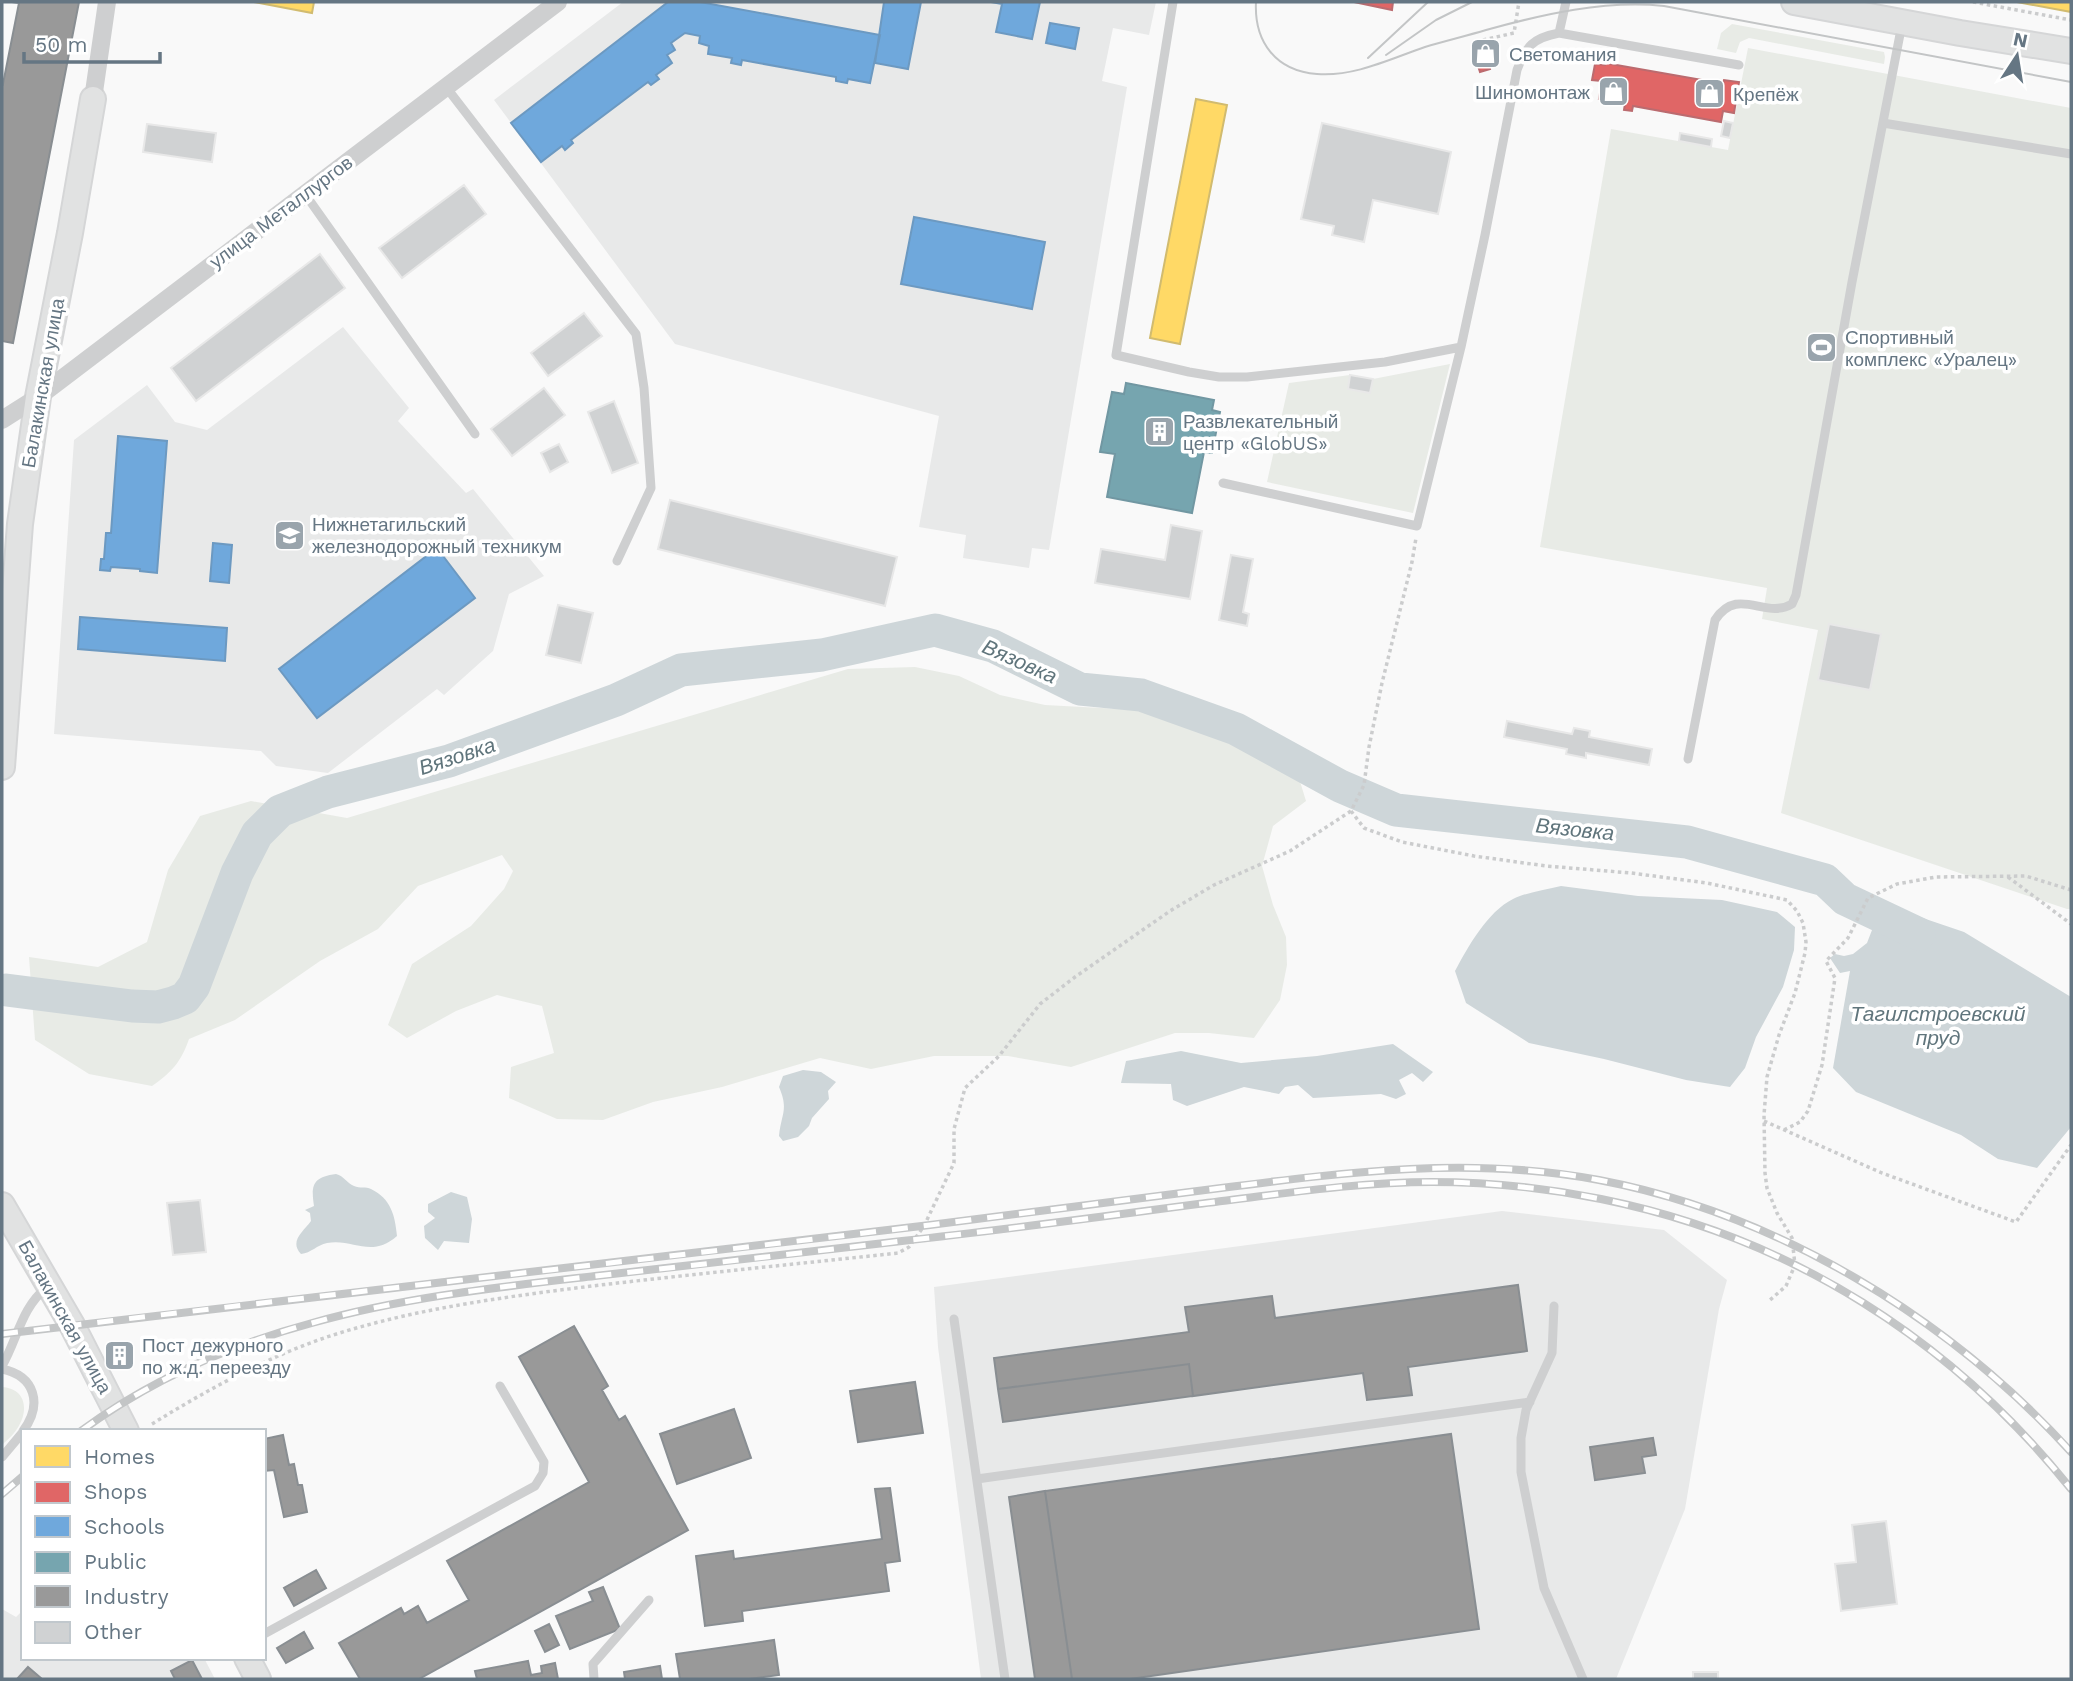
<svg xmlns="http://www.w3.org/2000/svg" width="2073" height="1681" font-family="'Work Sans',sans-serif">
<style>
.built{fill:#e8e9e9}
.green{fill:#e8ebe6}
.water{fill:#ced6d9}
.homes{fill:#ffd966;stroke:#d1bb6f;stroke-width:2}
.shops{fill:#e06666;stroke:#bb6b6f;stroke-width:2}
.schools{fill:#6fa8dc;stroke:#6c99c1;stroke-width:2}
.public{fill:#76a5af;stroke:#7197a2;stroke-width:2}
.industry{fill:#999;stroke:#898e92;stroke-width:2}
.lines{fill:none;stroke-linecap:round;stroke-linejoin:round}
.river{stroke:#ced6d9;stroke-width:33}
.building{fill:#d0d2d3;stroke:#e8e8e8;stroke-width:2}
.secondary-casing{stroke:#d5d6d7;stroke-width:28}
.path{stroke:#cbcccd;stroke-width:3.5;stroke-dasharray:3.5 3.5;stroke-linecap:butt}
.lane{stroke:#cecfd0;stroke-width:9}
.street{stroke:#cecfd0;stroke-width:18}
.secondary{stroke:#e1e2e2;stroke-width:24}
.tram{stroke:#c3c5c6;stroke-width:2}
.rail-casing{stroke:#c3c5c6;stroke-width:8}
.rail{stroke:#fff;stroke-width:5;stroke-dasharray:16;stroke-linecap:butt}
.labels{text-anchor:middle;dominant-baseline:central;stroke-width:7;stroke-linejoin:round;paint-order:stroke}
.poi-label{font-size:19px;fill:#657683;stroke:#fff;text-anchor:start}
.street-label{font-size:19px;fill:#657683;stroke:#fff}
.water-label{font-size:21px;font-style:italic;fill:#60757c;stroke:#fff}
</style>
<rect width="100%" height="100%" fill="#f9f9f9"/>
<path class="built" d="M623 2H1156L1149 35 1113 28 1102 81 1127 87 1049 550 1032 548 1029 568 963 558 966 535 919 527 939 416 675 344 494 100Z
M343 327 409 408 398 421 466 493 473 489 544 576 509 594 493 651 444 695 437 689 328 773 276 766 261 751 54 734 74 440 147 385 175 422 207 430Z
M1502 1211 1664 1230 1727 1280 1719 1309 1685 1509 1616 1679H981L938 1347 934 1287Z
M2 1609 16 1617 23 1610V1658H204L215 1679H2Z"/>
<path class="green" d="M1732 24 1884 52 1885 57 1884 64 1749 38 1740 42 1736 53 1717 49 1721 33Z
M1748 48 2071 108V909H2067L1781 813 1818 630 1762 619 1767 588 1540 547 1611 129 1728 150Z
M1450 364 1413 513 1267 482 1289 383 1350 375 1348 389 1370 393 1373 379Z
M915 667 959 676 1000 695 1045 705 1177 712 1225 740 1276 761 1298 775 1306 801 1273 826 1262 866 1273 905 1286 937 1287 965 1280 1000 1254 1038 1209 1033H1175L1071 1067 1008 1056H934L871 1069 820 1058 722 1087 653 1102 603 1120 557 1119 509 1098 511 1067 554 1053 542 1006 497 995 456 1011 407 1038 388 1025 412 964 471 926 504 889 513 871 502 855 418 886 378 929 320 961 235 1020 189 1039C181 1062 172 1072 152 1086L89 1074 35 1040 29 957 98 967 147 942 168 870 200 816 251 801 347 818 848 669Z
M2 1387C29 1389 29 1415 14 1433 11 1437 6 1441 2 1445Z"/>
<path class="water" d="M1561 886 1638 896 1722 900 1777 912 1795 927 1794 950 1783 987 1756 1037 1745 1068 1730 1087 1686 1080 1604 1059 1529 1043 1466 1003 1455 971C1468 947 1487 912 1513 899 1527 892 1546 890 1561 886Z
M1882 913H1908L1964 932 2071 997V1127L2037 1168 1998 1159 1961 1135 1856 1092 1833 1068 1850 971 1840 973 1830 958 1835 954 1844 956 1853 954 1867 943 1877 917Z
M1393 1044 1433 1072 1423 1082 1412 1073 1399 1080 1406 1094 1396 1099 1381 1094 1313 1098 1298 1085 1285 1087 1279 1094 1244 1087 1187 1106 1173 1100 1171 1084 1121 1083 1126 1061 1181 1051 1241 1063 1317 1056Z
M803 1070 821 1072 836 1082 828 1091 829 1099 812 1118 809 1126 798 1137 783 1141 779 1136C781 1114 789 1110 779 1087L783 1076Z
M336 1174C344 1176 347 1183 354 1186 360 1189 366 1186 371 1189 391 1199 395 1215 397 1236 371 1259 353 1238 327 1243 317 1245 311 1253 301 1254 289 1241 303 1232 311 1221L310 1213 305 1210 314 1206C311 1186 312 1177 336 1174Z
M451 1192 467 1197 472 1219 469 1243 444 1241 438 1250 425 1238 424 1226 435 1218 428 1212V1204Z"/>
<path class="homes" d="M254 2H314L312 13Z
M2017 2H2071V12Z
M1196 99 1227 105 1180 344 1150 338Z"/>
<path class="shops" d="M1354 2H1393L1392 10Z
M1493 44 1497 57 1488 60 1490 69 1480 72 1473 50Z
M1605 63 1708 81 1707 85 1722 88 1724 80 1739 82 1734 113 1723 111 1721 122 1633 106 1632 111 1624 110 1625 104 1599 99 1602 81 1592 80 1595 64 1605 65Z"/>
<path class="schools" d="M668 2H700L880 35 870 83 848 79 847 83 836 81V77L742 60 741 65 731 63 732 58 708 54 709 46 699 43 700 36 685 33 671 43 675 50 667 55 672 63 656 75 659 79 651 85 648 82 571 140 573 143 565 150 562 146 541 162 511 123Z
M884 2H921L908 69 875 63Z
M991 2H1040L1032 39 996 32 1002 4Z
M1050 23 1079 28 1075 49 1046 43Z
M914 217 1045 242 1032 309 901 284Z
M118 436 167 441 157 573 140 571V569L111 567 110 571 100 570 101 559H104L106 533H111Z
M213 543 232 545 229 583 210 581Z
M437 548 475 598 317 718 279 669Z
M80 617 227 628 225 661 78 649Z"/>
<path class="public" d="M1126 383 1214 400 1212 410 1220 412 1212 453 1204 452 1192 513 1107 497 1115 454 1100 452 1112 392 1124 394Z"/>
<path class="industry" d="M12 2H79L13 343 2 341V83L3 84 19 3Z
M1518 1285 1527 1351 1408 1367 1412 1395 1367 1400 1363 1373 1193 1396 1189 1364 998 1389 994 1358 1189 1332 1185 1307 1272 1296 1275 1318Z
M574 1326 608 1386 602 1390 619 1420 625 1416 688 1530 419 1679H360L339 1643 401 1608 404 1614 418 1606 427 1623 469 1600 447 1561 589 1482 519 1357Z
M1189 1364 1193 1396 1003 1422 998 1389Z
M915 1382 923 1433 858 1442 850 1391Z
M734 1409 751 1458 677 1484 660 1434Z
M1451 1434 1479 1629 1130 1679H1072L1045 1491Z
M283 1435 289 1465 294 1464 298 1485H302L307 1512 284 1517 274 1470 264 1471V1439Z
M1653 1438 1656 1455 1642 1457 1645 1473 1595 1480 1590 1447Z
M890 1488 900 1561 885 1563 889 1591 742 1611 743 1621 705 1626 696 1556 733 1551 734 1559 882 1539 875 1489Z
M1045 1491 1072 1679H1035L1009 1497Z
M316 1570 326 1588 294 1606 284 1588Z
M603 1587 620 1629 570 1649 556 1616 593 1601 589 1592Z
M549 1624 559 1645 545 1652 535 1631Z
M304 1632 313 1648 286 1663 277 1648Z
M774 1640 779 1675 749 1679H680L676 1654Z
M192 1660 202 1679H175L171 1671Z
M528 1661 531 1675 542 1673 541 1666 555 1663 558 1679H477L475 1671Z
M660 1666 662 1679H625L624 1672Z
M28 1667 42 1679H17Z"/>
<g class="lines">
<path class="river" d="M6 990 132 1006 158 1007 173 1003 185 998 194 986 237 873 257 834 280 811 328 792 449 761 616 700 681 670 822 655 935 630 993 646 1080 689 1141 695 1236 729 1340 786 1396 810 1687 842 1825 880 1845 899 1919 934"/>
</g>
<path class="building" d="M1724 121 1733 123 1730 138 1721 136Z
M1322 123 1451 152 1438 214 1373 200 1364 242 1332 235 1334 226 1301 219Z
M147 124 216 133 212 162 143 152Z
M1680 133 1712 139 1711 147 1679 141Z
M464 185 486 214 402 278 379 248Z
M320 254 345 288 196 401 171 368Z
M584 313 602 336 548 376 531 353Z
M1350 375 1373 379 1370 393 1348 389Z
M544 388 565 415 512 456 491 429Z
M614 401 638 463 612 473 588 412Z
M559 444 568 462 550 472 541 453Z
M670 500 897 557 885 606 658 549Z
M1171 525 1202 531 1190 599 1095 583 1101 549 1165 560Z
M1231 555 1253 559 1243 612 1249 614 1247 626 1219 620Z
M558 605 593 613 581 663 546 655Z
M1829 624 1881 634 1870 690 1818 680Z
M1507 721 1572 734 1574 728 1590 731 1589 737 1652 749 1649 765 1586 753V758L1566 754 1567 749 1504 737Z
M200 1200 206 1252 173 1255 167 1203Z
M122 1344 130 1360 116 1368 107 1352Z
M1886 1521 1897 1604 1841 1611 1835 1564 1856 1562 1852 1525Z
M1693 1672H1718V1679H1693Z"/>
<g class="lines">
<defs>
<path id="secondary" d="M1794 2 1960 33 2071 51
M2 767 20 524 38 397 70 233 93 99
M2 1205 72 1325 126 1431
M247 1658 258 1679"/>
</defs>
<use href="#secondary" class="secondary-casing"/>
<path class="path" d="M1973 2 2071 20
M1483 40 1514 33 1519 2
M1351 811 1364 828 1402 842 1474 856 1546 866 1631 873 1707 883 1787 900 1797 911 1803 923 1806 942 1805 953 1795 993 1779 1035 1767 1077 1764 1115 1765 1173 1767 1188 1777 1213 1792 1238 1795 1265 1786 1286 1770 1300
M2008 877 2071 924
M1764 1121 1882 1173 2016 1222 2071 1145
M1784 1130 1800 1122 1808 1111 1822 1065 1835 978 1826 961 1848 938 1868 898 1897 884 1936 877 2026 876 2071 890
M152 1424C207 1390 265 1358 327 1337 412 1309 504 1297 592 1286 694 1274 796 1264 898 1253L909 1247 924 1226 954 1163V1129L965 1088 999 1056 1040 1004 1075 977 1170 911 1214 885 1290 851 1351 811 1364 785 1369 747 1382 683 1412 562 1416 538"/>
<path class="lane" d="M1173 2 1116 355 1189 372 1219 377H1247L1385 362 1461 347
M1566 2 1559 33 1739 65
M446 87 636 334 644 388 651 488 617 561
M1883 123 2071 154
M305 194 475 434
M1223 483 1417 526 1461 347 1485 235 1517 70C1526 46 1533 38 1559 33
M1688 759 1715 620C1738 585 1765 620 1792 604L1796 595 1852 282 1902 24
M1554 1306 1552 1353 1526 1410 1521 1438V1472L1544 1588 1583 1679
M954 1319 1005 1679
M2 1366C18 1338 21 1308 47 1287
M2 1369C35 1376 43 1404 23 1431
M2 1457 23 1432
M977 1479 1530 1402
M264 1634 535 1486 543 1473 544 1462 500 1386
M594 1679 593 1664 649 1600"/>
<path class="street" d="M93 99 107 2
M2 420 38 397 558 2"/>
<use href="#secondary" class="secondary"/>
<path class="tram" d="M1256 2C1254 42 1276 71 1317 74 1354 77 1390 59 1425 47 1445 41 1466 36 1486 30 1544 14 1604 0 1664 6L2071 82
M1386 55 1436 20 1472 2
M1368 58 1428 2"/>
<defs>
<path id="rail" d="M2 1334C311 1296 621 1263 930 1225 1027 1213 1124 1200 1221 1188 1347 1172 1473 1156 1599 1180 1778 1214 1949 1318 2071 1452
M81 1431C149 1381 230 1345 312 1323 404 1297 500 1287 595 1276 698 1265 800 1253 902 1241 1001 1230 1100 1217 1198 1204 1275 1195 1354 1182 1432 1182 1488 1182 1546 1188 1601 1199 1790 1237 1951 1339 2071 1489
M2 1494 23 1476"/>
</defs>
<use href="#rail" class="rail-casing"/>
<use href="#rail" class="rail"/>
</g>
<defs>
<symbol id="shop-square" viewBox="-11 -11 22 22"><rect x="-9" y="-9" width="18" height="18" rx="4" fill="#99a4ac" stroke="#fff"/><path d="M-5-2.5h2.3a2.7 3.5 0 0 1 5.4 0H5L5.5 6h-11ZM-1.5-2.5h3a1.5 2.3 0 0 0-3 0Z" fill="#fff"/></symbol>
<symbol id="stadium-square" viewBox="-11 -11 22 22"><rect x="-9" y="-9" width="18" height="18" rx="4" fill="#99a4ac" stroke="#fff"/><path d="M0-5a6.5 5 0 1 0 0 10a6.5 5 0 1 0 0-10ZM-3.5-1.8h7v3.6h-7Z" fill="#fff"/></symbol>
<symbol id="building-square" viewBox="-11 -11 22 22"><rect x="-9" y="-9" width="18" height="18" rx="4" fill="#99a4ac" stroke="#fff"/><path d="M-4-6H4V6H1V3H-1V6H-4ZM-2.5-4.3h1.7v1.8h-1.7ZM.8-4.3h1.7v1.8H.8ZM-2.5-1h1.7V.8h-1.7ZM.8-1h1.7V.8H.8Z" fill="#fff"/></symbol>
<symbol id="university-square" viewBox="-11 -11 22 22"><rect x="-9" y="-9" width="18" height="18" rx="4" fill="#99a4ac" stroke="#fff"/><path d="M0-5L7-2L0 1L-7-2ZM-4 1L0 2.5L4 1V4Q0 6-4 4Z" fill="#fff"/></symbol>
</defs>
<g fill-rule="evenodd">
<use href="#shop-square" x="1468" y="36" width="35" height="35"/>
<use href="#shop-square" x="1596" y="74" width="35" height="35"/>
<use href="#shop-square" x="1692" y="76" width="35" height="35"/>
<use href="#stadium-square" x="1804" y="330" width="35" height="35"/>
<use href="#building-square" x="1142" y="414" width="35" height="35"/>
<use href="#university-square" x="272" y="518" width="35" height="35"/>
<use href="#building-square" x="102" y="1338" width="35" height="35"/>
</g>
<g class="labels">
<g class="poi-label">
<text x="1509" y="54">Светомания</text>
<text x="1590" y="92" text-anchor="end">Шиномонтаж</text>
<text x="1733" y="94">Крепёж</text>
<text x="1845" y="337">Спортивный<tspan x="1845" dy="22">комплекс «Уралец»</tspan></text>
<text x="1183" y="421">Развлекательный<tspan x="1183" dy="22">центр «GlobUS»</tspan></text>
<text x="312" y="524">Нижнетагильский<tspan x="312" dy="22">железнодорожный техникум</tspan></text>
<text x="142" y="1345">Пост дежурного<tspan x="142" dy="22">по ж.д. переезду</tspan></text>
</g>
<g class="street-label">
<text transform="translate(281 212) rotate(-37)">улица Металлургов</text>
<text transform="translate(43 383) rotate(-80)">Балакинская улица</text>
<text transform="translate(65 1317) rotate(61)">Балакинская улица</text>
</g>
<g class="water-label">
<text transform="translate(1020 661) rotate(24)">Вязовка</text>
<text transform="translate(457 756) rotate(-18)">Вязовка</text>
<text transform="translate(1575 829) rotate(6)">Вязовка</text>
<text x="1938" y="1013">Тагилстроевский<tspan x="1938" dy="24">пруд</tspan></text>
</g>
</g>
<rect width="2073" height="1681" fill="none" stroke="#657683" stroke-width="7"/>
<rect x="21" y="1429" width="245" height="231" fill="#ffffff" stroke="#c1c8cd" stroke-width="2"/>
<rect x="35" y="1446" width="35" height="21" fill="#ffd966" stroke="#c1c8cd" stroke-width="2"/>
<text x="84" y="1464" font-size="21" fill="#657683">Homes</text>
<rect x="35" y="1482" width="35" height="21" fill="#e06666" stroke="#c1c8cd" stroke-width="2"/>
<text x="84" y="1499" font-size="21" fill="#657683">Shops</text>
<rect x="35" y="1516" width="35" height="21" fill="#6fa8dc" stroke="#c1c8cd" stroke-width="2"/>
<text x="84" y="1534" font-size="21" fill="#657683">Schools</text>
<rect x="35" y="1552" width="35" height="21" fill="#76a5af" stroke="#c1c8cd" stroke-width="2"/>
<text x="84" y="1569" font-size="21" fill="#657683">Public</text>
<rect x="35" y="1586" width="35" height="21" fill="#999999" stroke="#c1c8cd" stroke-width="2"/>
<text x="84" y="1604" font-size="21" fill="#657683">Industry</text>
<rect x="35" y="1622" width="35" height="21" fill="#d0d2d3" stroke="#c1c8cd" stroke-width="2"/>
<text x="84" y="1639" font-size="21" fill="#657683">Other</text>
<g transform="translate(2017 56) rotate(12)" stroke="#ffffff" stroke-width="5" paint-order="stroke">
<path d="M0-5L12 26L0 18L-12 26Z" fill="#657683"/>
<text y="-10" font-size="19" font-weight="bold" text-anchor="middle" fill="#657683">N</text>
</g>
<path d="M24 52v10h136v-10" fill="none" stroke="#657683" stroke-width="3.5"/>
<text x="35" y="52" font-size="21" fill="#657683" stroke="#ffffff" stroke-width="5" paint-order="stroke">50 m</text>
</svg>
